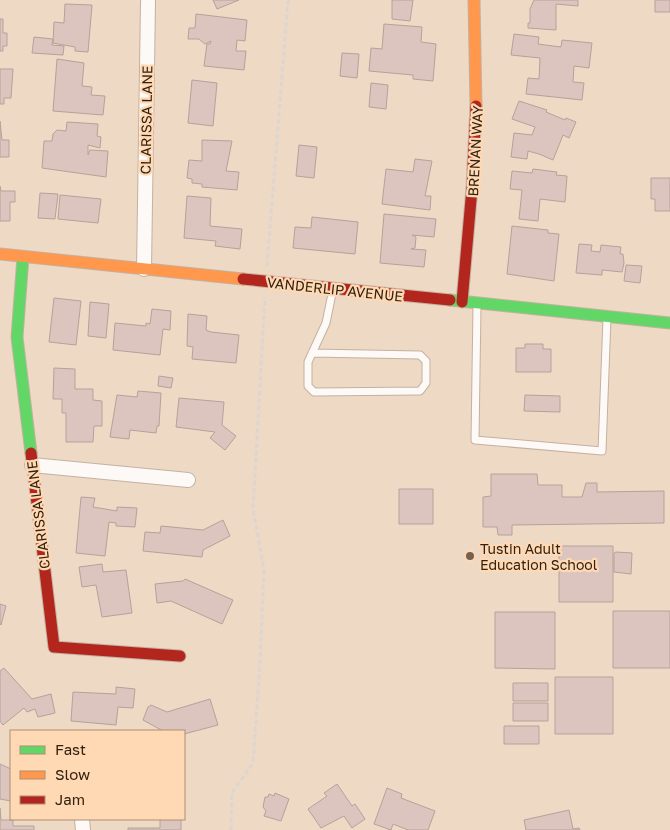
<svg xmlns="http://www.w3.org/2000/svg" width="670" height="830" font-family="'Golos Text',sans-serif">
<style>
.building{fill:#dbc5be;stroke:#b6a19b}
.lines{fill:none;stroke-linecap:round;stroke-linejoin:round}
.lane-casing{stroke:#c4b1a0;stroke-width:9}
.street-casing{stroke:#c4b1a0;stroke-width:16}
.fast-casing{stroke:#c4b1a0;stroke-width:13}
.slow-casing{stroke:#c4b1a0;stroke-width:13}
.jam-casing{stroke:#c4b1a0;stroke-width:13}
.path{stroke:#ddd6d0;stroke-width:3;stroke-dasharray:5 2.5;stroke-linecap:butt}
.lane{stroke:#fcf9f6;stroke-width:7}
.street{stroke:#fcf9f6;stroke-width:14}
.fast{stroke:#63d668;stroke-width:11}
.slow{stroke:#ff974d;stroke-width:11}
.jam{stroke:#b3261e;stroke-width:11}
.poi-dot{fill:#74614f;stroke:#ffd8b4;stroke-width:2}
.labels{text-anchor:middle;dominant-baseline:central;stroke-width:4.5;stroke-linejoin:round;paint-order:stroke}
.street-label{font-size:14px;fill:#32210f;stroke:#ffd8b4}
.poi-label{font-size:14px;fill:#32210f;stroke:#ffd8b4;text-anchor:start}
</style>
<rect width="100%" height="100%" fill="#eed9c5"/>
<path class="building" d="M213 0H239L217 9Z
M392 0H413L410 21 392 19Z
M534 0H578V6L556 4V30L528 28V23H530V9Z
M655 0H670V12H655Z
M65 4 92 5 88 52 75 51V47L53 43 54 22 64 23Z
M196 14 247 20 245 41 237 40 236 51H246L244 70 204 66 207 44H210L211 41 205 44 199 39H188L189 28H195Z
M0 19H3V33H7V46H3V51H0Z
M384 24 422 27 421 42 436 44 433 81 413 79V75L369 71 371 48 382 49Z
M514 34 539 37 538 44 561 47 562 40 592 43 589 68 574 66 573 82 584 83 582 100 526 94 528 78 539 79 540 58 511 55Z
M34 37 53 39 52 45 64 46 63 55 32 53Z
M342 53 359 54 357 78 340 76Z
M57 59 84 63 82 86 92 87 91 95 105 96 103 115 53 111Z
M0 69H13L11 98H4V104H0Z
M192 80 217 83 213 126 188 123Z
M371 83 388 85 386 109 369 107Z
M519 101 547 110 546 112 565 120 566 118 576 122 569 138 563 135 553 160 539 154 528 151 527 159 511 157 514 133 532 135 535 127 512 119Z
M0 121 2 140H9V157H0Z
M67 122 98 124 97 136 101 137 100 148 88 145V155L90 150 108 151 106 177 42 168 44 141H52L53 134 57 130 66 131Z
M202 140 232 141 226 171 239 172 237 190 202 187V184L192 183V179L187 178 189 160 202 161Z
M299 145 317 147 314 178 296 176Z
M415 159 432 161 425 196H431L430 210 382 204 386 169 413 172Z
M533 169 557 172 556 175 567 176 565 202 540 199 538 221 519 219 522 190 510 189 512 171 532 173Z
M651 178H670V211H655V199H651Z
M0 186 1 191H15V202H10V221H0Z
M40 193 58 194 55 219 38 218Z
M60 195 101 199 98 223 58 219Z
M187 196 211 198 210 226 242 229 240 249 215 246 216 241 184 238Z
M384 214 436 219 434 237 412 235 416 237 415 248 411 249 426 250 424 267 380 263Z
M312 217 358 222 355 254 293 248 295 227 311 228Z
M512 226 548 230V233L559 234 554 281 507 274Z
M579 244 592 245 591 251 600 252 601 245 621 247 620 254H623L624 263 622 272 602 270V275L576 273Z
M626 265 642 266 640 283 624 281Z
M54 298 81 301 76 345 49 342Z
M90 302 109 304 106 338 88 336Z
M152 309 171 311 170 330 163 329 160 355 113 350 115 323 146 326V323L150 324Z
M188 314 207 316 206 330 211 332 239 335 236 363 192 359 193 347 187 346Z
M525 344H543V349H551V372H516V348H525Z
M54 368 75 369V389H93V400L102 401V426H94L93 442H66V413H62V399H53Z
M159 376 173 378 171 388 158 386Z
M138 391 161 393 159 426H157L156 433 130 430 129 439 110 437 117 395 137 397Z
M525 395 560 396V412L524 411Z
M179 398 224 402 222 425 236 436 225 450 210 438 215 432 176 427Z
M491 474H537L538 485H562V497H582L586 483H597V492L664 491V523L512 525V535H498L497 527H483V497L491 496Z
M399 489H433V524H399Z
M81 497 95 498 93 507 117 511V507L137 508 135 527 116 526V523L109 522 105 556 76 553Z
M223 520 230 536 203 550 202 557 143 551 145 532 160 533 161 526 203 530Z
M559 546H613V602H559Z
M616 552 632 553 631 574 614 572V553Z
M102 564 103 572 126 570 132 613 102 617 96 585 82 587 79 567Z
M185 579 233 600 222 624 171 601 157 603 155 584 183 581Z
M0 604 6 606 1 625 0 624Z
M613 611H670V668H613Z
M495 612H555V669L495 668Z
M4 668 32 699 51 694 55 713 38 717 35 709 27 712 24 708 3 725 0 721V671Z
M555 677H613V734H555Z
M513 683H548V701H513Z
M116 687 135 689 133 708 118 707 116 725 71 721 73 692 116 694Z
M210 699 218 725 184 734V731H163L143 720 148 707 151 705 167 712Z
M513 703H548V721H513Z
M504 726H539V744H504Z
M0 764 11 769V801L0 799Z
M337 784 352 806 355 804 365 819 352 828 344 816 321 828 308 809 327 796 324 793Z
M387 788 402 794 401 798 435 811 428 830H408L393 824 391 830 374 824Z
M275 793 289 799 281 821 264 816 266 811 263 807 265 797H268L269 794 274 796Z
M0 808 1 820H13V826H34V830H0Z
M569 810 573 829 579 828 580 830H526L524 820Z
M160 819H181V830H128V828H160Z"/>
<g class="lines">
<defs>
<path id="lane" d="M477 306 475 440 602 451 607 318
M312 353 420 355 426 361V383L420 391 314 392 308 386V362L326 323 333 289"/>
<path id="street" d="M144 269 148 2
M32 465 188 480
M82 819 83 830"/>
<path id="fast" d="M23 257 17 337 31 453
M450 300 670 323"/>
<path id="slow" d="M474 0 476 106
M0 254 243 279"/>
<path id="jam" d="M243 279 450 300
M462 302 472 188 476 106
M31 453 54 647 180 656"/>
</defs>
<use href="#lane" class="lane-casing"/>
<use href="#street" class="street-casing"/>
<use href="#fast" class="fast-casing"/>
<use href="#slow" class="slow-casing"/>
<use href="#jam" class="jam-casing"/>
<path class="path" d="M267 266 288 0
M231 830 232 793 253 763 260 662 264 570 253 509 265 297"/>
<use href="#lane" class="lane"/>
<use href="#street" class="street"/>
<use href="#fast" class="fast"/>
<use href="#slow" class="slow"/>
<use href="#jam" class="jam"/>
</g>
<circle class="poi-dot" cx="470" cy="556" r="5"/>
<g class="labels">
<g class="street-label">
<text transform="translate(146 120) rotate(-89)">CLARISSA LANE</text>
<text transform="translate(475 151) rotate(-87)">BRENAN WAY</text>
<text transform="translate(335 289) rotate(6)">VANDERLIP AVENUE</text>
<text transform="translate(38 515) rotate(-97)">CLARISSA LANE</text>
</g>
<g class="poi-label">
<text x="480" y="548">Tustin Adult<tspan x="480" dy="16">Education School</tspan></text>
</g>
</g>
<rect x="10" y="730" width="175" height="90" fill="#ffd8b4" stroke="#ad8f72"/>
<rect x="20" y="746" width="25" height="8" fill="#63d668" stroke="#ad8f72"/>
<text x="55" y="755" font-size="15" fill="#32210f">Fast</text>
<rect x="20" y="771" width="25" height="8" fill="#ff974d" stroke="#ad8f72"/>
<text x="55" y="780" font-size="15" fill="#32210f">Slow</text>
<rect x="20" y="796" width="25" height="8" fill="#b3261e" stroke="#ad8f72"/>
<text x="55" y="805" font-size="15" fill="#32210f">Jam</text>
</svg>
